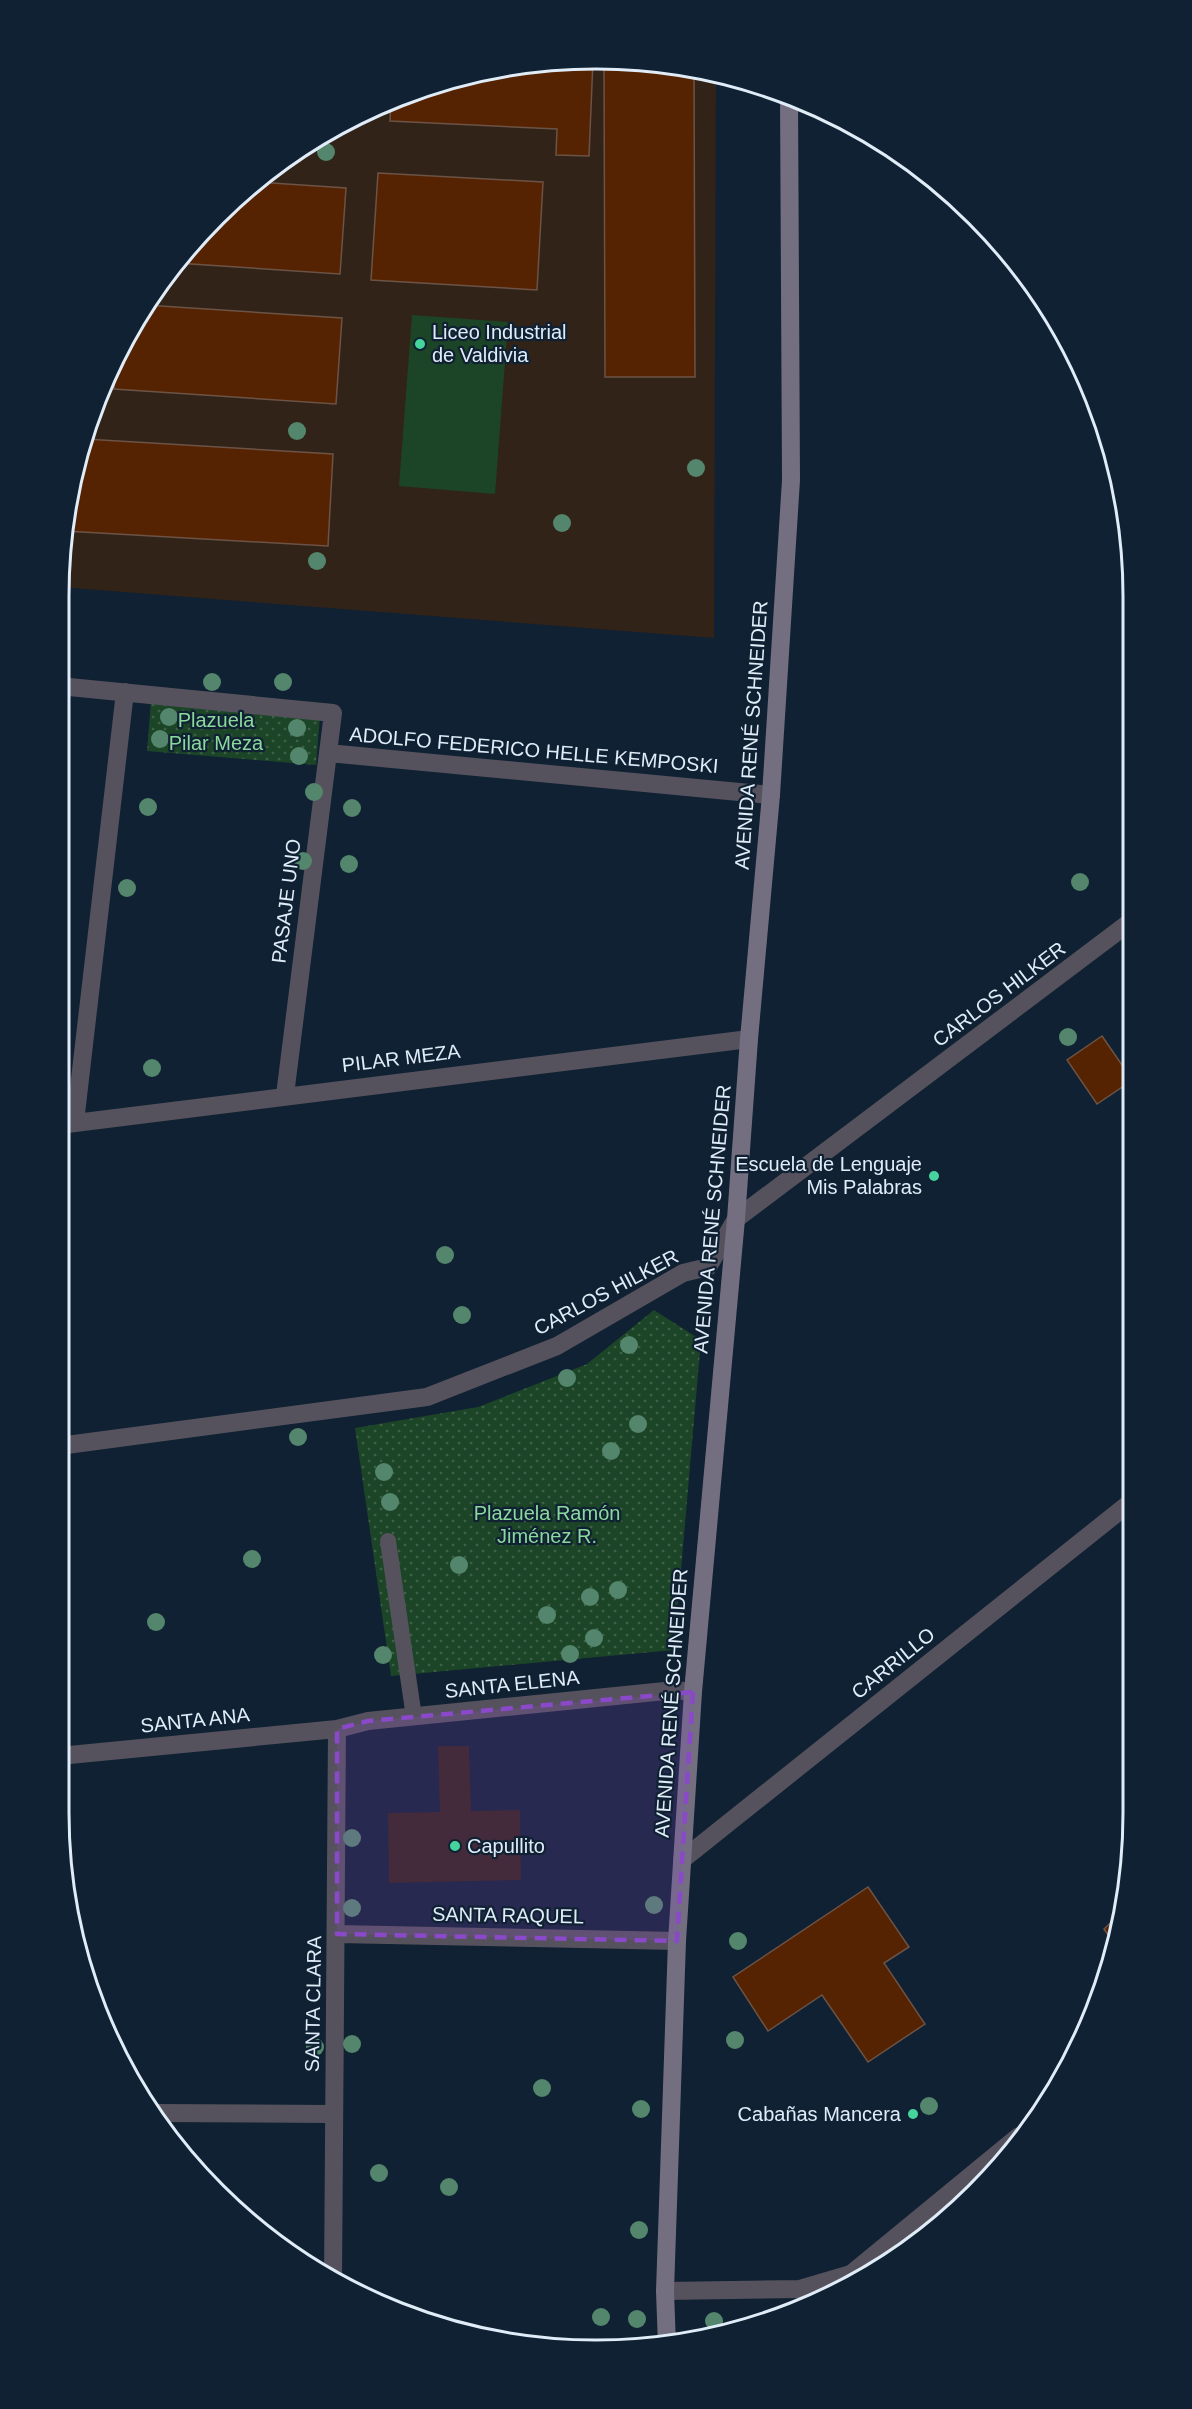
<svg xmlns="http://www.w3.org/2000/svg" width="1192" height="2409" font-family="Helvetica,sans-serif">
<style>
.education{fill:#322318}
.grass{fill:#1c4527}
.park{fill:url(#park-dots)}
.building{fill:#552301;stroke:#6c5345;stroke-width:1.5}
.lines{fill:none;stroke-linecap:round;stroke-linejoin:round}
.service{stroke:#55525d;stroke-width:16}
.minor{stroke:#55525d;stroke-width:18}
.tertiary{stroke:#55525d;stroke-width:18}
.secondary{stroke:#736f80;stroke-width:18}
.tree{fill:#53866c}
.marked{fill:#8a49c8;fill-opacity:0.2;stroke:#8a49c8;stroke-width:4.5;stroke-dasharray:12 8;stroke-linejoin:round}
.poi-dot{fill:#46d49e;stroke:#0f2132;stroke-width:2}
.labels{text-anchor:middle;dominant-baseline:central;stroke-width:4.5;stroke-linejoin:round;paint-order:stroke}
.poi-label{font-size:20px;fill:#e0ecf8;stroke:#0f2132;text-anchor:start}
.park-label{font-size:20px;fill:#8bd89c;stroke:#0f2132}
.street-label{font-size:20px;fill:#e0ecf8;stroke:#0f2132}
.rim{fill:none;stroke:#e0ecf8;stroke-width:3}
</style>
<defs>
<pattern id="park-dots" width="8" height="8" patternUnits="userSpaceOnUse" patternTransform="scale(1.5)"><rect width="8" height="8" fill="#1c4527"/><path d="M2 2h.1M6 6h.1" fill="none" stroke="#3d6047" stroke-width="1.8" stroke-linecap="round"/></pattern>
</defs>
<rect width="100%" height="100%" fill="#0f2132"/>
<path class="education" d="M596 59 701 69 716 73 714 638 59 587 69 491 100 390 149 297 216 216 298 149 391 99 491 69Z
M438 1746H469L471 1811 520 1810 521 1880 389 1883 388 1813 440 1812Z"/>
<path class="grass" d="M412 315 508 322 495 494 399 486Z"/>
<path class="park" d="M151 701 320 716 316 765 147 751Z
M654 1310 701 1340 674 1650 391 1676 355 1428 478 1407 587 1364Z"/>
<path class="building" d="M593 60 589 156 556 155 557 129 390 121 391 99 491 69Z
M604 60 694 68 695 377H605Z
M378 173 543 182 537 290 371 280Z
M257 182 346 188 340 274 177 263 216 216Z
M145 305 342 318 336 404 114 389 117 358Z
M85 439 333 454 328 546 65 531 69 491Z
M1102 1036 1131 1078V1081L1097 1104 1067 1060Z
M868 1887 909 1947 884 1963 925 2024 868 2062 822 1995 768 2031 733 1977Z
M1124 1910 1123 1918 1115 1945 1104 1929Z"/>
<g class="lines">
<path class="service" d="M388 1541 414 1717"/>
<path class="minor" d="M59 686 333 713 285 1095
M328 753 771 795
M75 1122 125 692
M59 1125 749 1039
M59 1756 337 1729 368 1721 675 1690 693 1692
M682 1860 1132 1501
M337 1934 677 1941
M155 2113 333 2114
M333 2281 337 1729
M665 2291 800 2289 851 2274 1019 2136"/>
<path class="tertiary" d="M59 1446 427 1397 557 1346 683 1273 708 1267 736 1219 1130 922"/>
<path class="secondary" d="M667 2346 665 2291 677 1941 693 1692 736 1219 749 1039 771 795 791 480 789 96"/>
</g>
<g class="tree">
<circle cx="326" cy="152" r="9"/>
<circle cx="297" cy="431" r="9"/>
<circle cx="696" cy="468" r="9"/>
<circle cx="562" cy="523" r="9"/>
<circle cx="317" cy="561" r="9"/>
<circle cx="212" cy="682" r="9"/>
<circle cx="283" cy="682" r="9"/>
<circle cx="169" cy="717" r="9"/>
<circle cx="297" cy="728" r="9"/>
<circle cx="160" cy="739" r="9"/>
<circle cx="299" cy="756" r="9"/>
<circle cx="314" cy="792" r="9"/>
<circle cx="148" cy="807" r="9"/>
<circle cx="352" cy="808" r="9"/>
<circle cx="303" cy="861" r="9"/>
<circle cx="349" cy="864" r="9"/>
<circle cx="1080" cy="882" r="9"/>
<circle cx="127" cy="888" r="9"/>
<circle cx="1068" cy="1037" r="9"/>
<circle cx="152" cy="1068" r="9"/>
<circle cx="445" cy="1255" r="9"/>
<circle cx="462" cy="1315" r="9"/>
<circle cx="629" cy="1345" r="9"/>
<circle cx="567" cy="1378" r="9"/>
<circle cx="638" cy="1424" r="9"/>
<circle cx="298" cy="1437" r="9"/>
<circle cx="611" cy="1451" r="9"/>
<circle cx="384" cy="1472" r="9"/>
<circle cx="390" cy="1502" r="9"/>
<circle cx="252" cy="1559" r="9"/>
<circle cx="459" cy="1565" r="9"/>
<circle cx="618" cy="1590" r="9"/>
<circle cx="590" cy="1597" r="9"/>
<circle cx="547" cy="1615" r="9"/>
<circle cx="156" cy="1622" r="9"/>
<circle cx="594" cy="1638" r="9"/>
<circle cx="570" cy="1654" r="9"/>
<circle cx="383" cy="1655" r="9"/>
<circle cx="352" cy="1838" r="9"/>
<circle cx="654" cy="1905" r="9"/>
<circle cx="352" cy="1908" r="9"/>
<circle cx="738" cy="1941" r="9"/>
<circle cx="735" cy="2040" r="9"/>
<circle cx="352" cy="2044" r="9"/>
<circle cx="315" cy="2047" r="9"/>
<circle cx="542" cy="2088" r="9"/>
<circle cx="929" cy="2106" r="9"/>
<circle cx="641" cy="2109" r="9"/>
<circle cx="379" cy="2173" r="9"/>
<circle cx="449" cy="2187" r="9"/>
<circle cx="639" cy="2230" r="9"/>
<circle cx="601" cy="2317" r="9"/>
<circle cx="637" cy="2319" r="9"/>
<circle cx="714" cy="2321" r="9"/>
</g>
<path class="marked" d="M693 1692 677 1941 337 1934V1729L368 1721Z"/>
<g class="poi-dot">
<circle cx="420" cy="344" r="6"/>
<circle cx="934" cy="1176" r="6"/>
<circle cx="455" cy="1846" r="6"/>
<circle cx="913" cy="2114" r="6"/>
</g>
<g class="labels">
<g class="poi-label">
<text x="432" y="332">Liceo Industrial<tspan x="432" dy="23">de Valdivia</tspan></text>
<text x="922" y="1164" text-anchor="end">Escuela de Lenguaje<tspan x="922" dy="23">Mis Palabras</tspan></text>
<text x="467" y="1846">Capullito</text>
<text x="901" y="2114" text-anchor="end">Cabañas Mancera</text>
</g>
<g class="park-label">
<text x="216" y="720">Plazuela<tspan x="216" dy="23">Pilar Meza</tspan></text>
<text x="547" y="1513">Plazuela Ramón<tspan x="547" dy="23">Jiménez R.</tspan></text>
</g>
<g class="street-label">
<text transform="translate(751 735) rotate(-86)">AVENIDA RENÉ SCHNEIDER</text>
<text transform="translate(534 750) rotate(5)">ADOLFO FEDERICO HELLE KEMPOSKI</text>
<text transform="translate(286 901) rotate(-83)">PASAJE UNO</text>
<text transform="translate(999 994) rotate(-37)">CARLOS HILKER</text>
<text transform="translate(401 1058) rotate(-7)">PILAR MEZA</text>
<text transform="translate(712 1219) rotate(-85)">AVENIDA RENÉ SCHNEIDER</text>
<text transform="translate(606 1292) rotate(-28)">CARLOS HILKER</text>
<text transform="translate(893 1663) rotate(-39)">CARRILLO</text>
<text transform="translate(512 1684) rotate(-6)">SANTA ELENA</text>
<text transform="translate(671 1703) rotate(-86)">AVENIDA RENÉ SCHNEIDER</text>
<text transform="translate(195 1720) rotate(-6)">SANTA ANA</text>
<text transform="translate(508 1915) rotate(1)">SANTA RAQUEL</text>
<text transform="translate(313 2004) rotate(-89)">SANTA CLARA</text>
</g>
</g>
<path d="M0 0H1192V2409H0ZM596 69H596A527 527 0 0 1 1123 596V1813A527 527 0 0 1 596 2340H596A527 527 0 0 1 69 1813V596A527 527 0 0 1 596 69Z" fill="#0f2132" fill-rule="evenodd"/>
<path class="rim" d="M596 69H596A527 527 0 0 1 1123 596V1813A527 527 0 0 1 596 2340H596A527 527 0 0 1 69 1813V596A527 527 0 0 1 596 69Z"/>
</svg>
